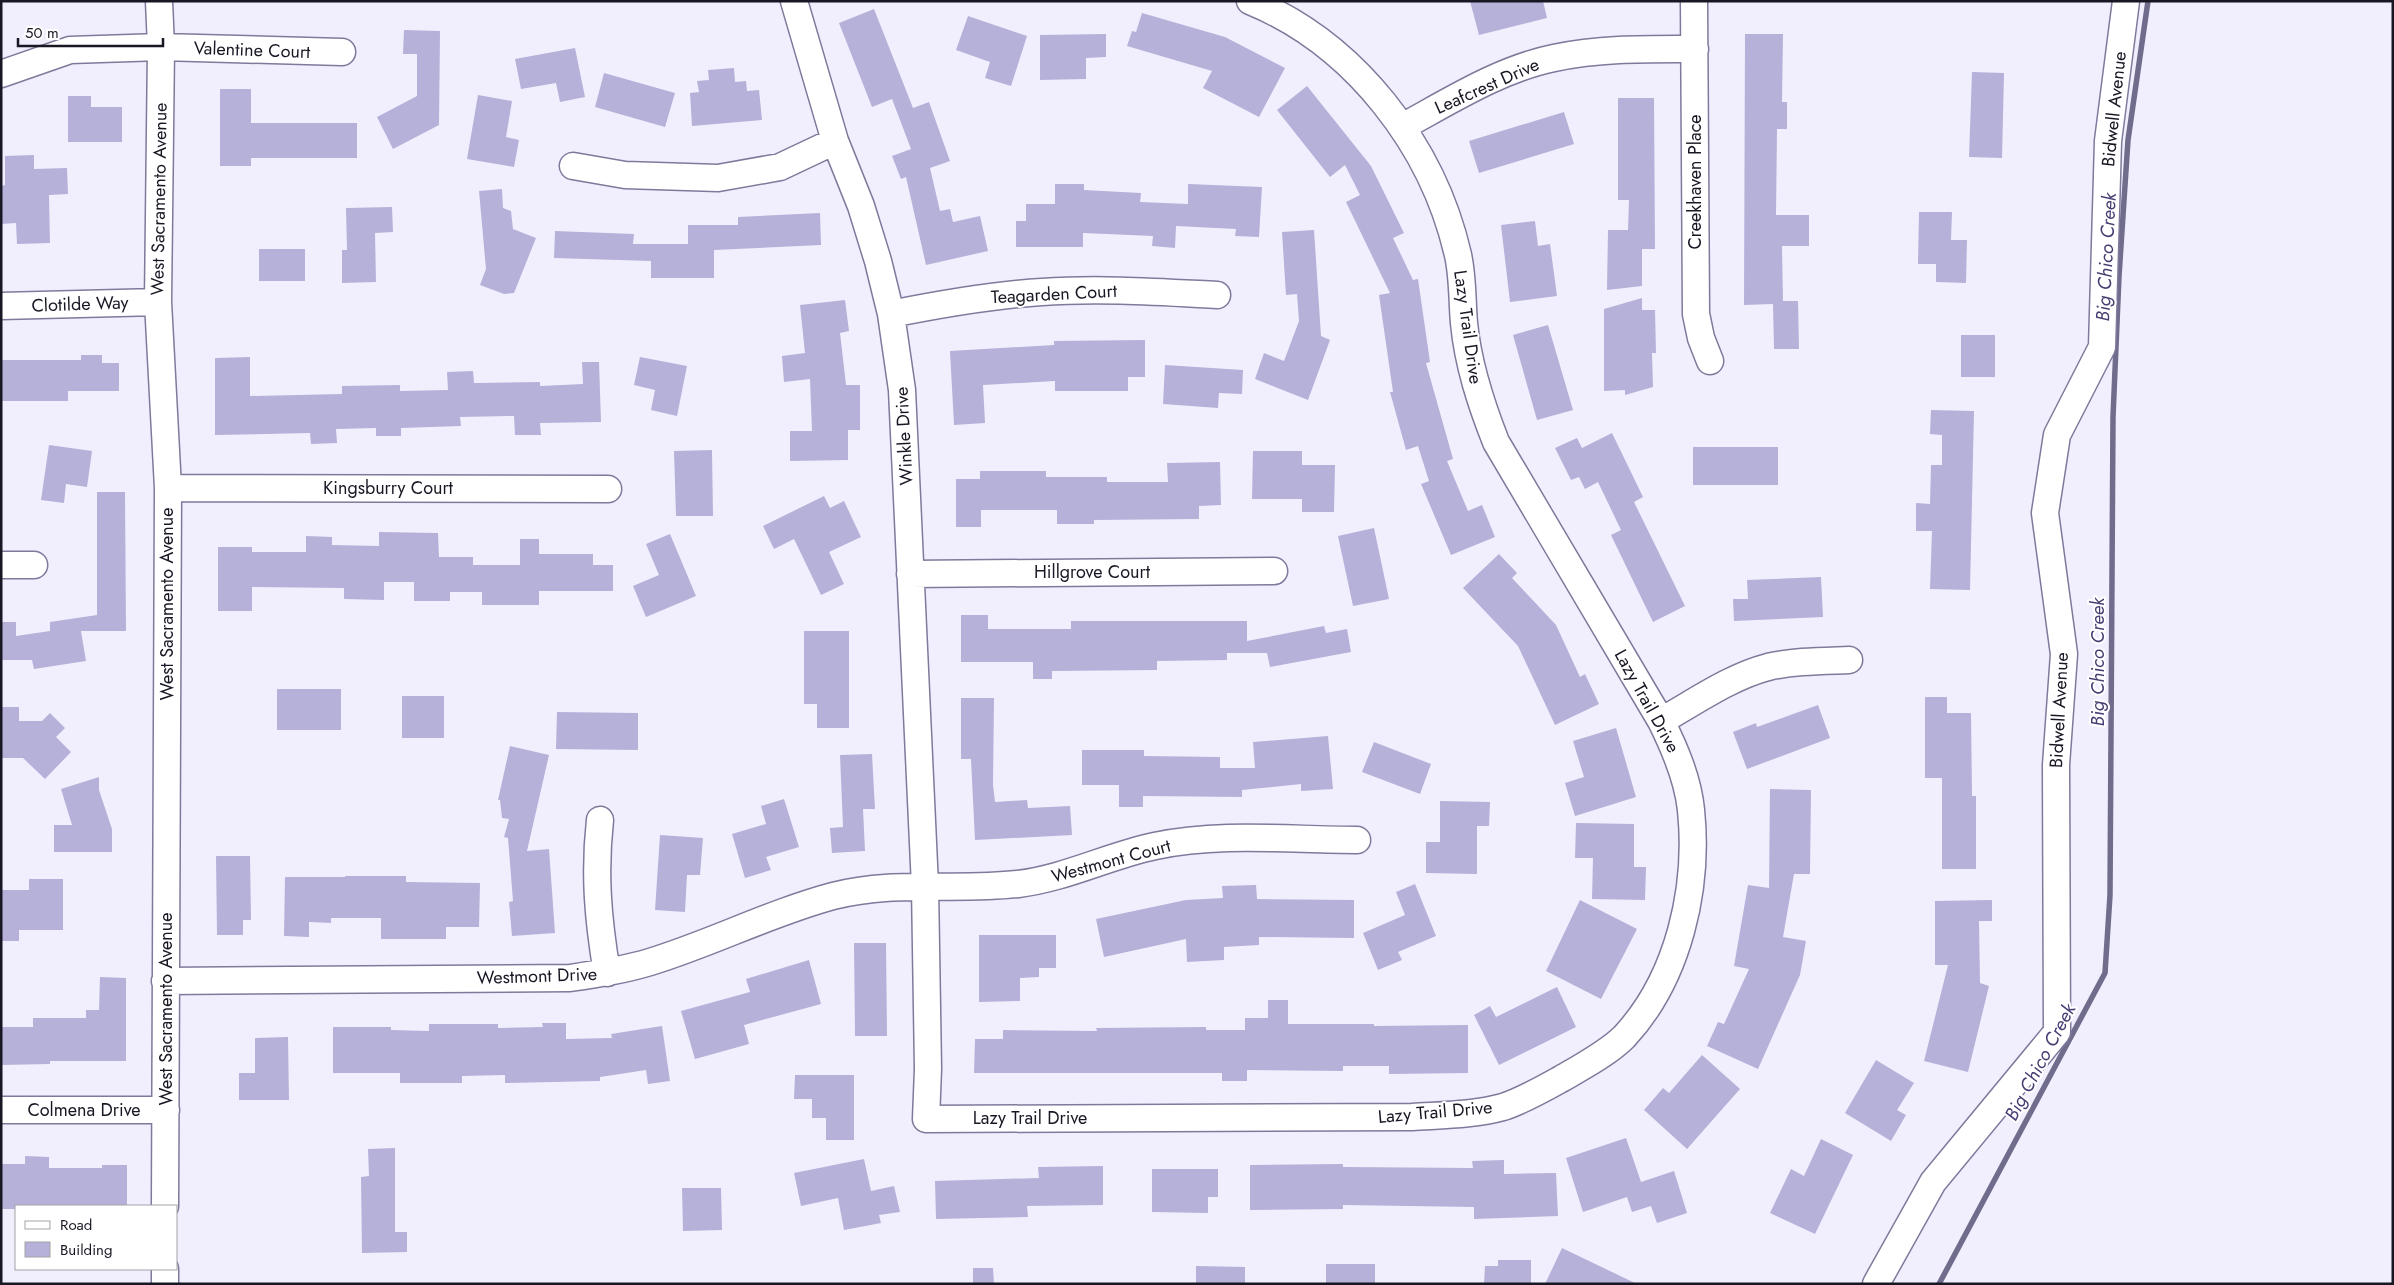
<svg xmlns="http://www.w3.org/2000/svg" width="2394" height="1285" font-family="Jost,sans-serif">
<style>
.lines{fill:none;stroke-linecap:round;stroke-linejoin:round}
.stream{stroke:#706c8c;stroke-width:5.5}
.building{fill:#b5b1d9}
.minor-casing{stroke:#7d7a9b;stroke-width:29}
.minor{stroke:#fff;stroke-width:26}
.labels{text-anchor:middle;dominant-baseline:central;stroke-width:4;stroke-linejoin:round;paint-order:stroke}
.street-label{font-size:18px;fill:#191724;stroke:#fff}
.water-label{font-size:19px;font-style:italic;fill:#473f73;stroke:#fff}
</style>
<rect width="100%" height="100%" fill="#f1effe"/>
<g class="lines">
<path class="stream" d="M1939 1284 2105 973 2110 895 2113 417 2119 276 2128 140 2148 1"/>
</g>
<path class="building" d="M1470 1H1543L1547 18 1479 35Z
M874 9 913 108 929 102 950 161 930 168 940 211 950 209 953 222 980 216 988 251 926 265 906 177 901 179 892 156 911 149 892 99 872 107 839 23Z
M1142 13 1225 37 1285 68 1259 117 1203 88 1212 71 1127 46 1132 31 1136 32Z
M968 16 1027 36 1011 86 985 78 990 62 956 50Z
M404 30 440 31 439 125 393 149 377 117 417 96V54H403Z
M1106 34V57L1086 58V79L1040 80V35Z
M1745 34H1783L1782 102H1787V129H1777L1776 215H1809V246H1782L1783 301H1798L1799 349H1774L1773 304 1744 305Z
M575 48 585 97 560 102 556 83 521 89 515 59Z
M734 68 735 82 746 81 747 91 759 90 762 120 692 126 690 93 699 92 697 81 709 80 708 70Z
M1972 72 2004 73 2002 158 1969 157Z
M604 73 675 93 665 127 595 107Z
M1307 86 1371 166 1404 233 1393 238 1413 280 1418 279 1430 362 1426 363 1453 459 1447 461 1468 511 1482 505 1495 537 1451 555 1421 484 1429 481 1418 446 1406 450 1390 392H1393L1379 295 1390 293 1346 202 1360 195 1345 165 1330 177 1277 110Z
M220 89H251V123H357V158H251V166H220Z
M478 95 512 101 506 137 519 140 514 167 467 159Z
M68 96H91V107H122V142H68Z
M1618 98H1654L1655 249H1642V286L1607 290 1608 230H1628L1629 200H1618Z
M1564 112 1574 144 1479 173 1469 141Z
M34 155V169L67 168 68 194 49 195 50 243 17 244 16 223 1 224V186L5 185V156Z
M1055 184H1084V190L1141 193 1140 202 1188 204V184L1262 187 1259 237 1235 236 1236 229 1176 226 1175 248 1152 246 1153 236 1083 233V247H1016V221H1026V204H1055Z
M502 189 503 208 511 211 513 229 536 238 514 293 504 294 480 285 486 269 479 191Z
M392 207 393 232 375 233 376 282 342 283V250H347L346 208Z
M1919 212H1952L1951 240H1967L1966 283 1936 282V264H1918Z
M820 213 821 245 714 250V278H651V261L554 258 555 231 634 234 633 244H688V225H738V217Z
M1535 221 1538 246 1550 244 1557 296 1510 302 1501 225Z
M1314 230 1321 336 1330 340 1308 400 1255 379 1264 353 1284 361 1299 321 1297 294 1286 295 1282 232Z
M259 249H305V281H259Z
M1642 298V310H1655L1656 353H1652L1653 387 1625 395V390L1604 391V309Z
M845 300 849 331 840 333 846 385H860V430H848V460L790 461V431H812L810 379 784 382 782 356 805 353 800 305Z
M1548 325 1573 410 1537 420 1513 335Z
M1961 335H1995V377H1961Z
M1145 340V377H1128V391H1055V381L983 385 985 423 954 425 950 351 1054 345V341Z
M81 355H102V363H119V391H68V401H1V360H81Z
M250 357V396L342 394V386L400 385V391L448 390 447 372 473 371 474 383 540 382V386L583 384 582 362H599L601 422 540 423 541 435H515L514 416 460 417 461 426 401 428V436H376V428L336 429 337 443 311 444 310 433 215 435V358Z
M640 357 687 366 677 416 651 410 655 390 634 385Z
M1165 365 1243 370 1242 394 1219 393 1218 408 1163 404Z
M1931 410 1974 411 1970 590 1930 589 1932 531H1916V503L1930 504 1931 465H1942V435L1930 434Z
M1612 433 1643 497 1634 502 1685 606 1653 622 1611 535 1621 530 1598 482 1585 489 1579 477 1571 480 1555 448 1577 438 1582 448Z
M49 445 92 451 87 487 66 484 64 503 41 500Z
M1693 447H1778V485H1693Z
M712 450 713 516H676L674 451Z
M1253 451H1302V465H1335L1334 512H1302V499H1252Z
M1220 462 1221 505 1199 506V519L1094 520V524H1057V510H981V527H956V479H980V471H1046V477H1107V482H1168L1167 463Z
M97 492H125L126 631H81L86 661 34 669 32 660H1V622H16V636L50 631V622L97 615Z
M824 496 830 508 844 501 861 537 829 552 844 584 821 595 794 539 774 549 763 526Z
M1374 528 1389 599 1353 606 1338 536Z
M379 532 438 533 439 557H473V565H520V539H539V554H593V565H613V591H539V605H482V592H450V601H414V582H384V600L344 599V588L252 587V611H218V547H252V552H306V536L332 537V545L379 546Z
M670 534 696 596 646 617 633 586 659 575 646 544Z
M1499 554 1517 573 1512 578 1556 625 1580 677 1585 674 1599 704 1555 725 1518 646 1463 588Z
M1821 577 1823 617 1734 621 1733 599H1748L1747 580Z
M961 615H988V629H1071V621H1247V641L1324 626 1326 633 1347 629 1351 652 1270 667 1267 653H1227V660L1157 661V670L1052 671V679H1033V662H961Z
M804 631H849V728H817V704H804Z
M277 689H341V730H277Z
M402 696H444V738H402Z
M1925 697H1947V713H1971L1972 796H1976V869H1942V778H1925Z
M961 698H994L993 785 995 802 1027 800 1028 808 1070 806 1072 835 975 840 971 759H961Z
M1818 705 1830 738 1747 769 1733 732 1756 723 1757 727Z
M1 707H19V721H42L50 713 65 728 56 737 71 752 45 779 23 758H1Z
M557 712 638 713V750L556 749Z
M1616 728 1636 797 1575 816 1565 783 1584 777 1573 741Z
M1328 736 1333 789 1301 791V784L1242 790V797L1143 796V807H1119V785H1082V750H1144V756L1220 757V768H1255L1253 742Z
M1374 742 1431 764 1420 794 1362 772Z
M510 746 549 755 527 851 549 849 555 933 512 936 509 902 513 901 508 838 504 837 509 819 502 818 500 800H498Z
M872 754 875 809H863L865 851 832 853 830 828 843 827 840 755Z
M99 777V790L112 829V852H54V825H72L61 789Z
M1770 789 1811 790 1810 874H1794L1783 937 1806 941 1800 975 1758 1069 1707 1046 1718 1022 1724 1024 1749 969 1734 966 1748 885 1769 888Z
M784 799 799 847 766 857 771 870 745 878 732 834 766 824 761 806Z
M1440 801 1490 802 1489 826H1477V874L1426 873V842H1440Z
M1576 823 1634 824V867H1646L1645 900 1592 899 1593 858H1575Z
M660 835 703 838 700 875H687L685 912 655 910Z
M216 856H250L251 920H243V935H217Z
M345 876H406V882L480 883 479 927H446V939H381V918H331V923L309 922V937L284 936 285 877H345Z
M29 879H63V930H19V941H1V890H29Z
M1415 884 1436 936 1398 952 1402 960 1378 970 1363 933 1405 915 1396 892Z
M1256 885 1257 899 1354 900V938L1259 937V945L1224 947V960L1187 962 1186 939 1104 957 1096 919 1186 900 1223 898 1222 886Z
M1580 900 1637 929 1601 999 1546 971Z
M1992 900V921H1979L1980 983 1989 986 1968 1072 1924 1061 1948 965H1935V901Z
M979 935H1056V968H1039V977L1020 978V1001L979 1002Z
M854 943H886L887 1036H855Z
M809 960 821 1004 744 1025 749 1044 695 1059 681 1011 750 992 746 979Z
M100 977 126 978V1061H50V1064L1 1065V1027H33V1018H86V1010H99Z
M1557 987 1576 1027 1499 1065 1474 1015 1490 1006 1496 1017Z
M1268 1000H1288V1024H1374V1026L1468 1025V1073L1389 1074V1066H1343V1071L1247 1070V1081H1222V1073H974L975 1039H1003V1030L1097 1031 1096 1028 1206 1027V1030H1245V1018H1268Z
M542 1023H566V1039L612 1038 611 1034 662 1026 670 1081 648 1084 646 1070 600 1077V1081L505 1083V1075L462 1076V1083H400V1073H333V1027H391V1030L429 1031V1024H498V1028L543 1027Z
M288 1037 289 1100H239V1073H255V1038Z
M1702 1055 1740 1089 1687 1149 1644 1110 1663 1088 1669 1093Z
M1876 1060 1914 1083 1897 1110 1906 1115 1891 1141 1845 1113Z
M795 1075H854V1140H826V1118H812V1099H794Z
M1626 1138 1641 1182 1674 1171 1687 1213 1657 1223 1651 1206 1632 1212 1627 1197 1583 1212 1566 1158Z
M1821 1139 1853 1155 1815 1234 1770 1213 1791 1169 1804 1176Z
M395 1148V1232H407V1252L362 1253 361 1177 369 1176 368 1149Z
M25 1156 49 1157V1168H102V1165H127V1206H16V1209H1V1164H25Z
M864 1159 871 1191 894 1186 900 1212 879 1215 881 1223 844 1230 838 1198 801 1206 794 1173Z
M1504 1160V1174L1556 1173 1558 1216 1474 1219V1207L1343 1205V1209L1250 1210V1165L1343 1164V1167L1473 1168 1472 1161Z
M1103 1166V1205L1027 1206 1028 1217 936 1219 935 1181 1039 1178 1038 1167Z
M1152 1169H1218V1197H1208V1213L1152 1212Z
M682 1188H721L722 1230 683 1231Z
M1562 1248 1637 1284H1545Z
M1498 1260H1531V1284H1484L1485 1266H1498Z
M1326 1264H1375V1284H1326Z
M1196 1266 1245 1267V1284H1196Z
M973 1268H993L994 1284H973Z"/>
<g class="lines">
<defs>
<path id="minor" d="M159 1 161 47 158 302 168 488 165 1206
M794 1 835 141 861 206 878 261 891 314 902 390 925 886 928 1069 926 1119 1412 1117C1442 1115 1474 1115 1503 1107 1522 1101 1543 1089 1561 1079 1580 1068 1608 1053 1624 1037 1679 978 1699 888 1691 810 1688 779 1675 749 1661 721L1496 442C1481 404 1468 365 1464 323 1462 300 1463 277 1458 255 1433 146 1355 44 1250 1
M1694 1 1696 314 1701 338 1710 361
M1 74 70 50 161 47 342 52
M1402 127C1450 101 1500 69 1554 58 1601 48 1648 49 1695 49
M573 166 625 175 718 178 780 167 835 141
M1 306 158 302
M891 314C941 304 991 295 1042 292 1100 288 1159 292 1217 295
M168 488 608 489
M1 565H34
M910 574 1274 571
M1661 721C1695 702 1730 677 1768 667 1794 661 1822 661 1849 660
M600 820C594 874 598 919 607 973
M165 981 570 978C597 974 624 970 650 962 712 943 770 913 833 896 894 880 956 891 1018 884 1066 878 1108 856 1155 846 1220 832 1290 840 1357 840
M1 1110H166
M165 1284V1269
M1876 1284 1933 1182 2057 1032 2056 765 2064 654 2045 513 2057 435 2102 347 2108 141 2126 1"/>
</defs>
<use href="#minor" class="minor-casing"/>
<use href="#minor" class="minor"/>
</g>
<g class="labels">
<g class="street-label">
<text transform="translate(252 50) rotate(2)">Valentine Court</text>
<text transform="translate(1487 86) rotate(-24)">Leafcrest Drive</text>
<text transform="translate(2114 109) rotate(-84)">Bidwell Avenue</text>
<text transform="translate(1695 182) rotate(-90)">Creekhaven Place</text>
<text transform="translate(159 199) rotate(-89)">West Sacramento Avenue</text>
<text transform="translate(1054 294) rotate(-3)">Teagarden Court</text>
<text transform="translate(80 304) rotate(-2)">Clotilde Way</text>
<text transform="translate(1468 327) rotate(82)">Lazy Trail Drive</text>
<text transform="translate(904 436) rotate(-93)">Winkle Drive</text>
<text x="388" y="488">Kingsburry Court</text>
<text x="1092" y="572">Hillgrove Court</text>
<text transform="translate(167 604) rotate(-90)">West Sacramento Avenue</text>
<text transform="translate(1647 701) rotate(61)">Lazy Trail Drive</text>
<text transform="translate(2059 710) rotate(-87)">Bidwell Avenue</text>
<text transform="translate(1111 861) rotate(-15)">Westmont Court</text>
<text transform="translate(537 976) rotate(-2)">Westmont Drive</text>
<text transform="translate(166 1009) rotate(-90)">West Sacramento Avenue</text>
<text x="84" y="1110">Colmena Drive</text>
<text transform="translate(1435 1112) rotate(-5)">Lazy Trail Drive</text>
<text x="1030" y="1118">Lazy Trail Drive</text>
</g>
<g class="water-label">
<text transform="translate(2106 257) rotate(-87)">Big Chico Creek</text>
<text transform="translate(2097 662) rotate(-90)">Big Chico Creek</text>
<text transform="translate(2040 1062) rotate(-62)">Big Chico Creek</text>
</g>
</g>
<rect width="2394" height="1285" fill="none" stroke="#191724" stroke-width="5"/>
<rect x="15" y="1205" width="162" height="65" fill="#ffffff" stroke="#a3a2a7"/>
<rect x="25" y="1221" width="25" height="8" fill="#ffffff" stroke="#a3a2a7"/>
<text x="60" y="1230" font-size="15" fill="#191724">Road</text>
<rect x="25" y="1242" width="25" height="15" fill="#b5b1d9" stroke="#a3a2a7"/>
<text x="60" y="1255" font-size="15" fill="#191724">Building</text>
<path d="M18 38v8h145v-8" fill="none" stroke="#191724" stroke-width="2.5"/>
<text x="25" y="38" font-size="15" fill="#191724" stroke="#ffffff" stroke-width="4" paint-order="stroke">50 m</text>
</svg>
